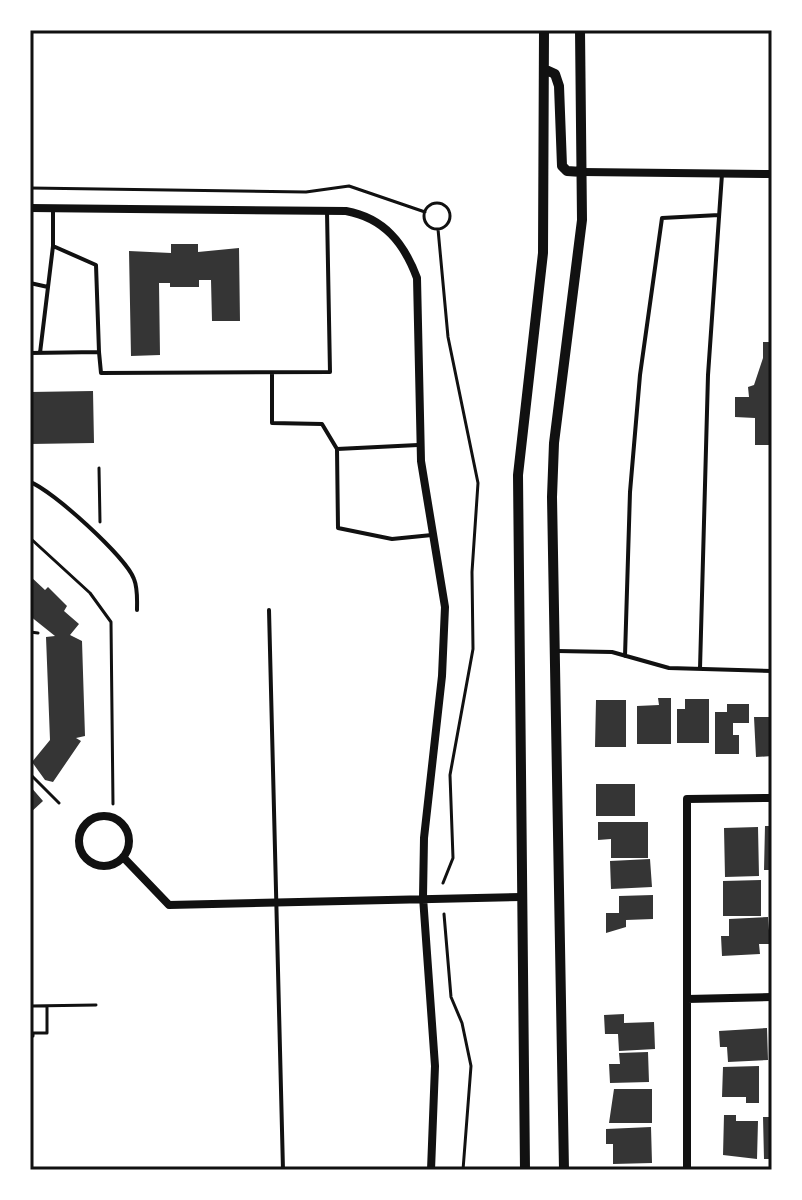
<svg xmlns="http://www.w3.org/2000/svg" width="802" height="1200" font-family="'IBM Plex Sans',sans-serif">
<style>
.building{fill:#353535}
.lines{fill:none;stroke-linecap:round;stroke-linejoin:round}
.path{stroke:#111;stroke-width:3}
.service{stroke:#111;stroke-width:4}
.minor{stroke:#111;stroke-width:8}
.tertiary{stroke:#111;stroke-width:10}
.neatline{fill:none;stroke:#111;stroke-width:3}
</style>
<rect width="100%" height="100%" fill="#fff"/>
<path class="building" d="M171 244H198V252L239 248 240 321H212L211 280H199V287H170V283H159L160 355 131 356 129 251 171 253Z
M763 342H772V445H755V418L735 417V397H749L748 387 754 385 763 358Z
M93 391 94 443 30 444V392Z
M30 576 45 590 48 587 67 606 64 611 79 624 70 635 82 641 85 736 76 738 81 741 53 782 45 780 32 762 50 740 46 637 55 636 30 616Z
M658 698H671V744H637V706L659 705Z
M685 699H709V743H677V709H685Z
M596 700H626V747H595Z
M727 704H749V723H733V735H739V754H715V712H727Z
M754 717H772V756L756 757Z
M596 784H635V816H596Z
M30 786 43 801 30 813Z
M598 822H648V858H611V839L598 840Z
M765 826H772V870H764Z
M758 827 759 876 725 877 724 828Z
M650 859 652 887 611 889 610 861Z
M761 880V916H723V881Z
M653 895V919L626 920V927L606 933V913H619V896Z
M768 917 770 944H759L760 954 722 956 721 936H729V919Z
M624 1014V1023L654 1022 655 1049 619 1051 618 1034H605L604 1015Z
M767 1028 768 1060 728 1062 727 1047H720L719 1031Z
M648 1052 649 1082 610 1083 609 1064H620L619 1053Z
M759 1066V1103H746V1097H722L723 1067Z
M614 1089H652V1123H609Z
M724 1115H736V1121H758L757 1159 723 1155Z
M763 1117H772V1159H764Z
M651 1127 652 1163 613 1164V1144H606V1129Z"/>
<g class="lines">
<path class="path" d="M30 188 306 192 349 186 425 212
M424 216a13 13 0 1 1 26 0a13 13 0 1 1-26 0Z
M438 229 448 337 478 483 472 572 473 649 450 775 453 858 443 883
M99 468 100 522
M30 538 90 593 111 622 113 804
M30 632 38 633
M30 774 59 803
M444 914 451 997 462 1023 471 1066 463 1170
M30 1006 96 1005
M33 1036V1033H47V1006"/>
<path class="service" d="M30 283 48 287
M99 352 101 373 330 372 327 212
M30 353 99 352 96 265 53 246
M40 353 53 246V209
M272 373V423L322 424 337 449 338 528 392 539 432 535
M337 449 418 445
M30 482C52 490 126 557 134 579 138 589 137 600 137 610
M269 610 283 1170
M557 651 612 652 669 668 772 671
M625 656 630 492 640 375 662 218 719 215
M700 669 708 375 722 174"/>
<path class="minor" d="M582 172 772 174
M30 208 346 211C384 218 404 243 417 278L421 461 445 607 442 676 424 838 423 897 435 1066 431 1170
M79 841a25 25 0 1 1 50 0a25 25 0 1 1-50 0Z
M123 857 169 905 521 897
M687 999 772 997
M687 1170V799L772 798"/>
<path class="tertiary" d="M544 69 555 74 559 86 562 166 567 171 582 172
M525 1170 518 475 543 253 544 30
M564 1170 552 497 554 443 582 220 580 30"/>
</g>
<rect width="802" height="1200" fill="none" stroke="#ffffff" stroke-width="64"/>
<rect x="32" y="32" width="738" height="1136" class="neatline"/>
</svg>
